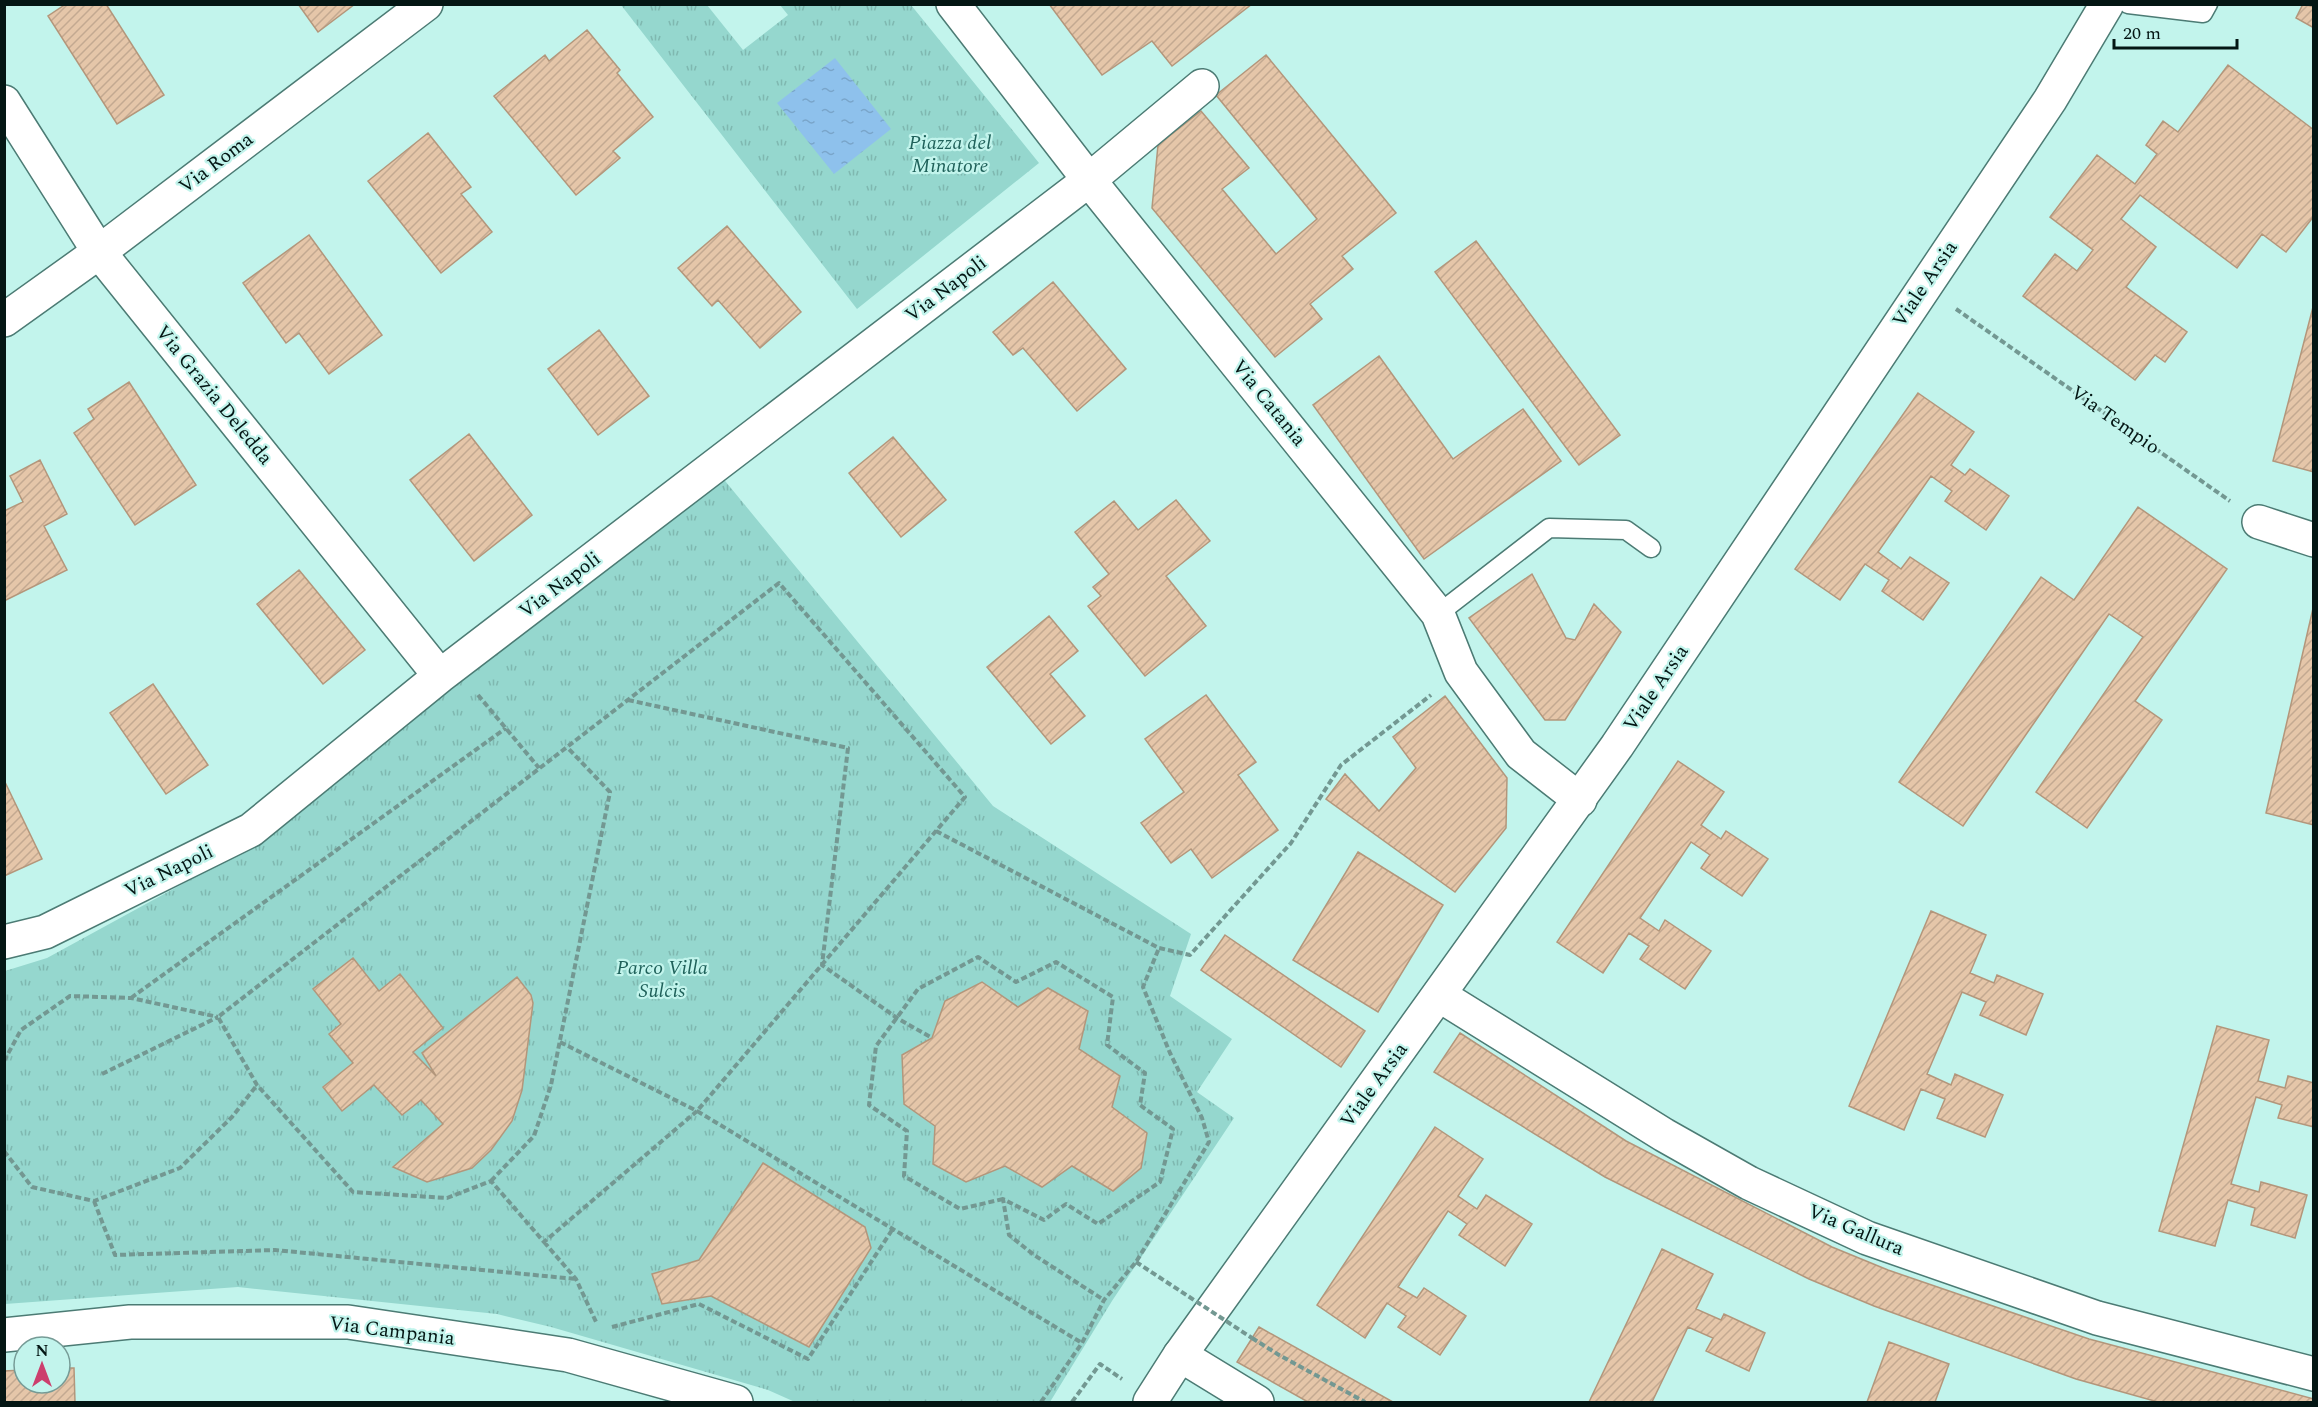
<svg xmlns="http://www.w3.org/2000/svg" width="2318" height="1407" font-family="Spectral,serif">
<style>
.park{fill:url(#park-tufts)}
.water{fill:url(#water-ripples)}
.building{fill:url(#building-hatch);stroke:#b3967b;stroke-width:1.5}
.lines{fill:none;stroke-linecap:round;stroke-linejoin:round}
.service-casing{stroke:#4c7b74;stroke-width:21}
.minor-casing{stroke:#4c7b74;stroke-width:36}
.tertiary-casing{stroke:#4c7b74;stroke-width:36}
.path{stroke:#739892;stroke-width:4;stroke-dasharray:6 3;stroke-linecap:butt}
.service{stroke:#fff;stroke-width:18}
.minor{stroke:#fff;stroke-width:33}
.tertiary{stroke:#fff;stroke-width:33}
.path-bridge{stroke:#739892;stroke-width:4;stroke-dasharray:6 3;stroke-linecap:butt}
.labels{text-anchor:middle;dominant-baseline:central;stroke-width:4.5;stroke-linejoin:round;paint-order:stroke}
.park-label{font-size:20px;font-style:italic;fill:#1f615a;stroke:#c2f4ec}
.street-label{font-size:20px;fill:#041614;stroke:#c2f4ec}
</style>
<defs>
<pattern id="park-tufts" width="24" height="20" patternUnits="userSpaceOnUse" patternTransform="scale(1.5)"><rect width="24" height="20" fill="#95d7ce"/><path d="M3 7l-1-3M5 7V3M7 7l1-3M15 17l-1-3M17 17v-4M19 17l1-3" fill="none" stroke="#7fb8b0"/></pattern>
<pattern id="water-ripples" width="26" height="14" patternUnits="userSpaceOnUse" patternTransform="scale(1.5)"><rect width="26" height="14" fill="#8ec1ec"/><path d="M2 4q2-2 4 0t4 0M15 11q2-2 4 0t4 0" fill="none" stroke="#79a5ca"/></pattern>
<pattern id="building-hatch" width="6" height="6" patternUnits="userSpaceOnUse" patternTransform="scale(1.5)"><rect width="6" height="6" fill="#e5c6a9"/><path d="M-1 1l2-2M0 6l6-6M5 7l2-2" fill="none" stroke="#c3a991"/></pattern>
</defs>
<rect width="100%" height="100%" fill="#c2f4ec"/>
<path class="park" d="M621 5H707L743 50 788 15 780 5H911L1039 163 857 309Z
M721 476 993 806 1191 934 1170 996 1232 1039 1197 1092 1234 1118 1112 1301 1050 1402H795L768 1390 551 1327 497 1314 238 1287 5 1304V971L47 958 241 852Z"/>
<path class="water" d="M835 58 891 129 834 174 777 103Z"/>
<path class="building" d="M66 4H106L164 95 117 124 48 16Z
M298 4H355L318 32Z
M1049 4H1252L1172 66 1152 41 1102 75Z
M2303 4 2314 7V28L2296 18Z
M587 30 620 70 617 73 653 117 613 151 620 158 576 195 494 96 545 55 549 61Z
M1266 55 1396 213 1342 256 1353 269 1310 304 1322 319 1275 357 1152 208 1158 145 1201 111 1249 168 1222 189 1276 254 1317 219 1216 95Z
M2228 65 2314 130V216L2286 252 2262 234 2237 268 2140 195 2121 219 2156 247 2126 287 2187 332 2165 362 2155 355 2135 380 2023 296 2055 254 2077 271 2093 250 2050 217 2097 155 2135 184 2157 154 2146 145 2163 121 2178 132Z
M428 133 471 187 461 194 492 232 441 273 368 181Z
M727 226 801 312 760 348 718 300 712 306 678 268Z
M309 235 382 335 329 374 299 333 286 343 243 283Z
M1476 241 1620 435 1579 465 1435 272Z
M1053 282 1126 369 1077 411 1023 348 1013 355 993 332Z
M2313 307H2314V472L2273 461Z
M599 330 649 396 598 435 548 369Z
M1379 356 1453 459 1523 409 1561 461 1424 559 1313 405Z
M129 382 196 485 135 525 74 433 94 419 88 409Z
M1918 393 1974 432 1951 465 1965 475 1970 469 2009 496 1986 530 1945 501 1952 491 1931 476 1878 552 1901 569 1910 557 1949 583 1923 620 1882 591 1889 580 1865 564 1840 600 1795 569Z
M469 434 532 515 474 561 410 480Z
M893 437 946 500 901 537 849 473Z
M40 460 67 514 44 526 67 570 4 601V511L23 502 10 476Z
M1176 500 1210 541 1166 576 1206 626 1145 676 1088 606 1101 596 1093 587 1109 574 1075 532 1114 501 1138 530Z
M2138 507 2227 569 2135 701 2162 720 2087 828 2036 792 2143 637 2109 614 1963 826 1899 782 2041 577 2074 600Z
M299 570 365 650 323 684 257 604Z
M1532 574 1566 638 1575 640 1594 604 1621 632 1565 720H1545L1469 618Z
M2314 604V825L2266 813Z
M1049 616 1078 651 1050 674 1085 716 1051 744 987 667Z
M153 684 208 765 166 794 110 713Z
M1206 695 1256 762 1238 775 1278 830 1212 878 1191 849 1171 863 1141 823 1184 792 1145 739Z
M1445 696 1507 778 1506 828 1455 892 1326 799 1345 774 1379 811 1416 768 1393 737Z
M1678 761 1724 792 1701 825 1721 839 1726 831 1768 859 1742 896 1701 868 1710 855 1691 842 1640 918 1659 931 1665 920 1711 951 1685 989 1640 959 1649 946 1629 933 1603 973 1557 942Z
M4 780 42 859 4 876Z
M1358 852 1443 905 1378 1012 1293 960Z
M1931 911 1986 935 1970 973 1994 983 1997 975 2043 994 2026 1035 1980 1015 1986 1002 1962 992 1927 1074 1951 1085 1955 1074 2003 1095 1985 1137 1937 1118 1945 1099 1921 1089 1904 1130 1849 1106Z
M1225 935 1365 1031 1341 1067 1201 970Z
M353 958 379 991 400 974 443 1028 413 1052 436 1076 422 1053 517 977 531 995 533 1003 522 1090 512 1121 491 1150 472 1168 427 1182 393 1167 443 1124 421 1100 402 1115 374 1085 342 1111 323 1087 353 1063 329 1034 341 1024 313 989Z
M982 982 1018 1007 1048 988 1088 1011 1079 1049 1120 1076 1112 1107 1147 1133 1141 1168 1113 1191 1072 1166 1042 1187 1005 1166 966 1182 933 1164 935 1126 904 1104 902 1055 932 1038 945 1001Z
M2217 1026 2269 1040 2258 1081 2285 1088 2288 1076 2314 1083V1127L2278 1118 2282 1105 2256 1097 2231 1184 2259 1192 2261 1182 2307 1195 2295 1238 2251 1225 2255 1208 2228 1200 2215 1246 2159 1231Z
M1460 1033 1626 1141 1832 1247 1888 1270 2089 1339 2314 1399V1402H2158L2076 1379 1874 1306 1809 1279 1605 1177 1434 1072Z
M1435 1127 1483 1159 1458 1196 1477 1209 1486 1195 1532 1224 1505 1266 1459 1235 1467 1224 1448 1211 1398 1287 1417 1298 1424 1288 1466 1316 1440 1355 1398 1327 1406 1316 1387 1303 1365 1338 1317 1305Z
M763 1163 865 1227 871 1248 809 1347 711 1296 662 1304 652 1274 699 1260Z
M1662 1249 1713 1274 1696 1309 1721 1320 1724 1314 1765 1333 1749 1371 1706 1351 1713 1338 1688 1327 1652 1402H1589Z
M1259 1327 1393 1402H1308L1237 1362Z
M1889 1342 1949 1364 1935 1402H1867Z
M60 1368H74L75 1402H4V1371L24 1370V1383H60Z"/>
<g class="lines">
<defs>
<path id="service" d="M2128 4 2203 13 2208 4
M1438 614 1549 528 1626 530 1651 548"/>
<path id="minor" d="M953 4 1089 180 1438 614 1461 672 1521 754 1580 800
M4 102 99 252 440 676
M2259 522 2314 540
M4 942 45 932 251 830 440 676 1089 180 1202 86
M1439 995 1664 1135 1749 1183 1867 1238 2097 1318 2314 1374
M4 1335 130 1322H348L568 1355 736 1402
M1180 1355 1257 1402"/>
<path id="tertiary" d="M4 320 99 252 426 4
M1150 1402 1180 1355 1617 746 2050 100 2107 4"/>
</defs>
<use href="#service" class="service-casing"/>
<use href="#minor" class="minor-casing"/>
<use href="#tertiary" class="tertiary-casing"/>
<path class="path" d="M1956 309 2230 501
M478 695 539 768
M628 700 848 748 822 965 897 1018 932 1038
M936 831 1159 948 1190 955 1291 843 1341 765 1431 695
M131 998 506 728
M560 1042 697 1111 544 1242 491 1181 447 1198 353 1192 257 1085 218 1017 779 583 965 797 697 1111 1082 1343
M4 1061 21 1030 70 996 131 998 218 1017
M102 1074 218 1017
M4 1151 32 1187 94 1201 180 1168 232 1117 257 1085
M491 1181 534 1136 551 1085 610 792 567 747
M1003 1199 960 1209 904 1176 907 1131 869 1105 876 1046 918 989 978 957 1016 982 1056 962 1113 997 1107 1045 1145 1073 1140 1105 1173 1129 1160 1182 1098 1224 1066 1204 1044 1220 1003 1199 1009 1235 1034 1255 1104 1300
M94 1201 115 1255 275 1250 576 1279
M544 1242 576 1279 597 1324
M612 1327 699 1304 808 1359 892 1230
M1252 1338 1279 1355 1365 1402
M1041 1402 1082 1343 1104 1300 1136 1262 1209 1142 1202 1118 1170 1053 1143 987 1159 948
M1072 1402 1100 1364 1122 1379"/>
<use href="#service" class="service"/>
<use href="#minor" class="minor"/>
<use href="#tertiary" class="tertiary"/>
<path class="path-bridge" d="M1136 1262 1252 1338"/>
</g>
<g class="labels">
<g class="park-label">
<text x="950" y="143">Piazza del<tspan x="950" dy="23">Minatore</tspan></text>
<text x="662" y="968">Parco Villa<tspan x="662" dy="23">Sulcis</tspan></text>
</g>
<g class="street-label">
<text transform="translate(216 163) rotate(-37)">Via Roma</text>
<text transform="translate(1925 284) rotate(-56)">Viale Arsia</text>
<text transform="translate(946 289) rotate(-37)">Via Napoli</text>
<text transform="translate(214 395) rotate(51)">Via Grazia Deledda</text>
<text transform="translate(1269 403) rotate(51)">Via Catania</text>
<text transform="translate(2115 420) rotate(35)">Via Tempio</text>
<text transform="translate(560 585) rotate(-37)">Via Napoli</text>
<text transform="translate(1656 688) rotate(-56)">Viale Arsia</text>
<text transform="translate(169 871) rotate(-26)">Via Napoli</text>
<text transform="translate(1374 1085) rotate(-54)">Viale Arsia</text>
<text transform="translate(1856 1230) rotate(23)">Via Gallura</text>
<text transform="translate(392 1331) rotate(7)">Via Campania</text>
</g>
</g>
<rect width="2318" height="1407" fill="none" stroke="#041614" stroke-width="12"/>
<g transform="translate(42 1365)"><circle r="28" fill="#c2f4ec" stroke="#769b96" stroke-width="1.5"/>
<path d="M0-4.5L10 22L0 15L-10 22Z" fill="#cc3f6d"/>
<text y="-9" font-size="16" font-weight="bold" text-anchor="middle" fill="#041614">N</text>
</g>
<path d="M2114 39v9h123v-9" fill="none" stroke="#041614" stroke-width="3"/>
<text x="2123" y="39" font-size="18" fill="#041614" stroke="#c2f4ec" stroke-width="4.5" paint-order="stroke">20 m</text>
</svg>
